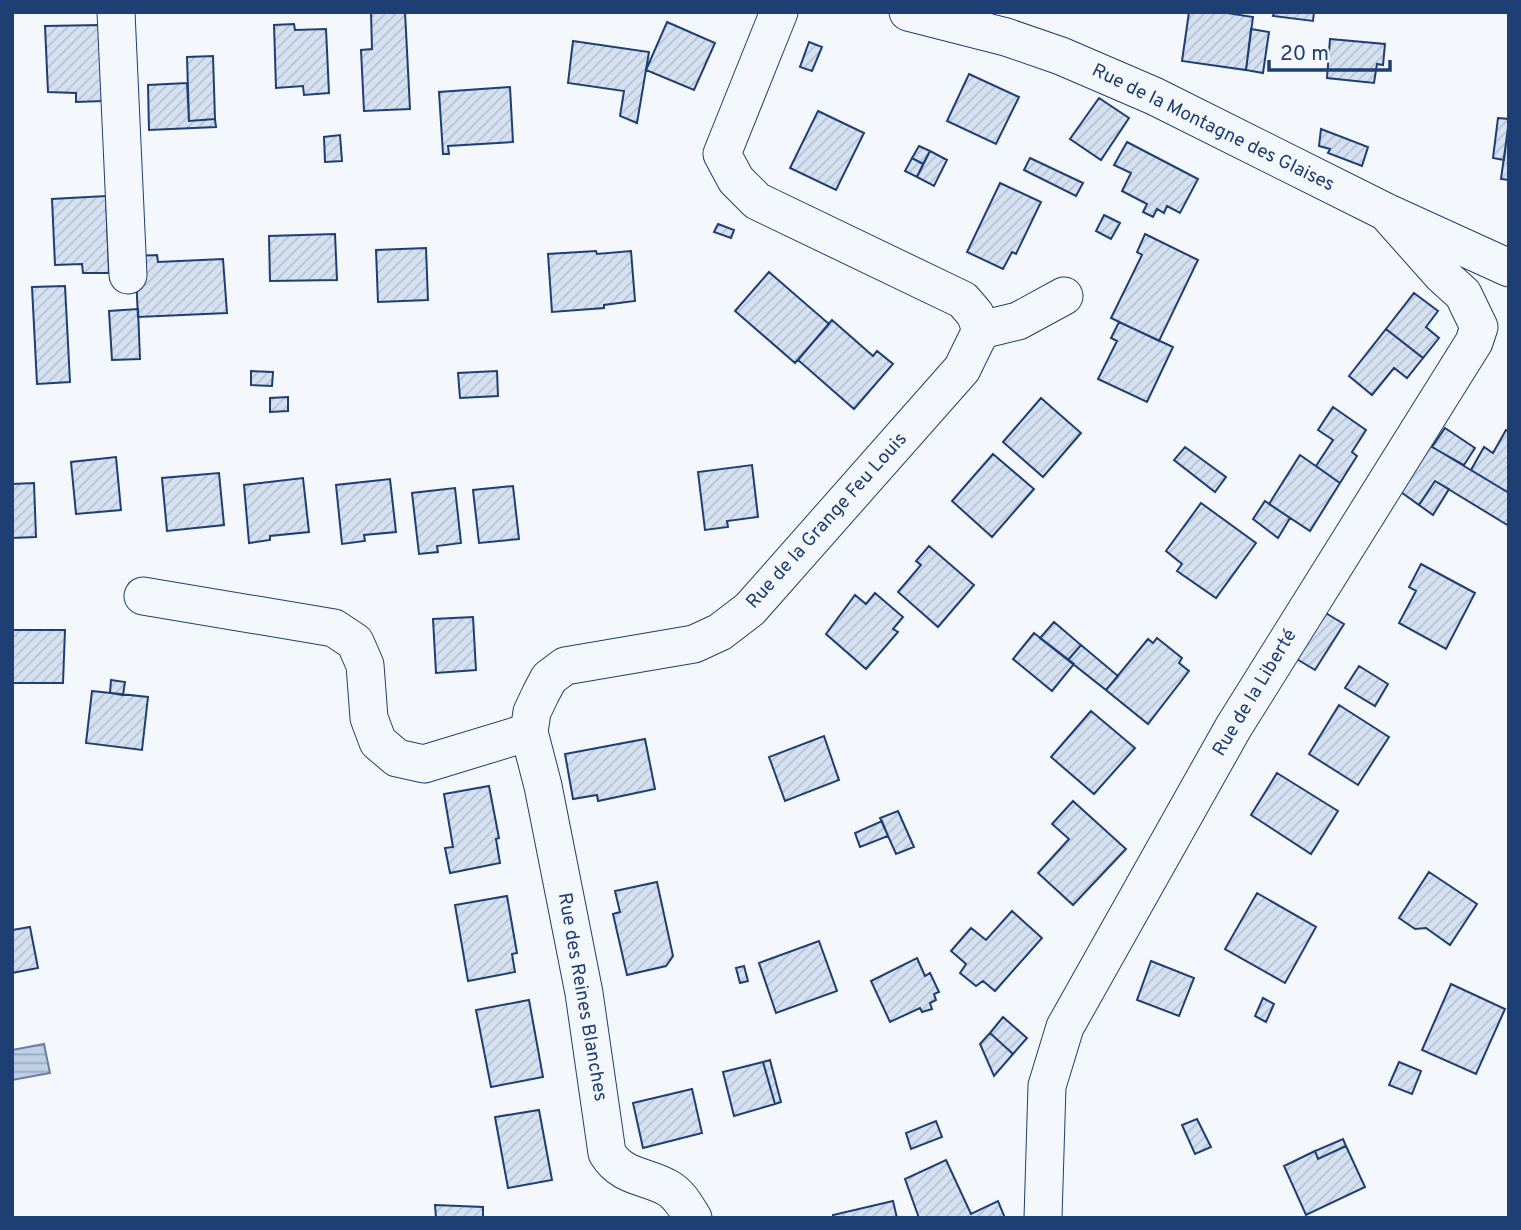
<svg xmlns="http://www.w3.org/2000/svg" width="1521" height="1230" font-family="Overpass,sans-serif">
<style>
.water{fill:url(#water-rules);stroke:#687fa3;stroke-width:2}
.building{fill:url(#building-hatch);stroke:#1d3f73;stroke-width:2}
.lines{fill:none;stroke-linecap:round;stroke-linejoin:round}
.minor-casing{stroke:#1d3f73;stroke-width:39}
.minor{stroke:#f4f7fb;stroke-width:37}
.labels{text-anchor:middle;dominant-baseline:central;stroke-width:5;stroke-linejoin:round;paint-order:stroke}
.street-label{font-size:19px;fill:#1d3f73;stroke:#f4f7fb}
</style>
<defs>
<pattern id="water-rules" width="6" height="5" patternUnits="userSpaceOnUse" patternTransform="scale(1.75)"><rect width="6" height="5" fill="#bed0e5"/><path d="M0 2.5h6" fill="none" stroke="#9aaabe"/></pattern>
<pattern id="building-hatch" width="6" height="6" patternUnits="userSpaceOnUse" patternTransform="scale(1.75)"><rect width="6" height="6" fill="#d5e0f0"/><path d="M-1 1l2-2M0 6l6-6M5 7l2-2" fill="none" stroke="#b6c1d1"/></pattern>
</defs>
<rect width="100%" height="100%" fill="#f4f7fb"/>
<path class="water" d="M44 1044 50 1073 12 1080V1050Z"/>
<path class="building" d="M371 12H405L410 109 364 111 361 50 372 49Z
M1189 12H1221L1253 17 1246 70 1182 61Z
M1274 12H1314L1313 21 1273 16Z
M667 22 715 43 694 90 646 70Z
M294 24 295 30 326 29 329 93 304 95 303 86 276 88 274 25Z
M100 25 103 101 76 102V93L48 92 45 26Z
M1251 29 1269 32 1263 73 1246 70Z
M1330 39 1385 44 1383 65 1377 64 1374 83 1327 78Z
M573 41 649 52 637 123 620 116 624 91 568 83Z
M809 42 822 47 812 71 800 67Z
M213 56 215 119 189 121 187 57Z
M969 74 1019 97 996 144 947 121Z
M187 83 189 121 215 119 216 127 149 130 148 85Z
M510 87 513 142 448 146 449 154H443L439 92Z
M1099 98 1129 118 1101 160 1070 139Z
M818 111 864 133 836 190 790 168Z
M1498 118 1509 119 1504 160 1493 158Z
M1508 128 1509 129V180L1501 179Z
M1321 129 1368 147 1362 166 1328 153 1330 149 1319 146Z
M340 135 342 161 325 162 324 137Z
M1127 142 1198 179 1180 213 1167 206 1164 213 1157 209 1153 217 1143 212 1147 204 1122 191 1131 173 1114 165Z
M919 146 930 151 923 164 912 158Z
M930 151 947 160 934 186 917 177Z
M912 158 923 164 917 177 905 171Z
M1030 158 1083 183 1076 196 1024 170Z
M1000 183 1041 202 1016 254 1012 252 1003 269 967 252Z
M106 196 109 273H83L82 264 55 265 52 199Z
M1104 215 1120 223 1111 239 1096 231Z
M718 224 734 230 731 238 714 232Z
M335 234 337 280 270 281 269 236Z
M1145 234 1198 260 1159 341 1111 318 1142 255 1137 252Z
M426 248 428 300 378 302 376 250Z
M596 251 597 254 631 251 635 301 604 305V308L552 312 548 254Z
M157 255 158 262 223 259 227 313 138 317 135 256Z
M769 272 829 324 795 363 735 311Z
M65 286 70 382 37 384 32 287Z
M1414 293 1438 311 1426 327 1439 338 1423 358 1386 329Z
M138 309 140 359 112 360 109 311Z
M832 320 873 356 877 351 893 364 854 409 798 360Z
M1119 322 1173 347 1147 402 1098 379 1117 341 1111 338Z
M1386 329 1423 358 1407 378 1394 368 1372 395 1349 376Z
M251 371 273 372 272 386 251 385Z
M497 371 498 396 460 398 458 373Z
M288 397V411L270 412V398Z
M1041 398 1081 433 1043 477 1003 442Z
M1333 407 1366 430 1352 452 1357 456 1340 483 1316 466 1333 440 1318 430Z
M1445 428 1475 448 1464 465 1432 447Z
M1506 430 1509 432V493L1471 470 1484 447 1493 453Z
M1424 442 1509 493V526L1435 481 1419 505 1394 487Z
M1185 447 1226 477 1215 492 1174 460Z
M993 454 1034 489 992 537 952 501Z
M1300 455 1340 483 1310 531 1269 504Z
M116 457 121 510 76 514 71 462Z
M752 465 758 517 727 521 728 527 705 530 698 472Z
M219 473 224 525 167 531 162 478Z
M303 478 309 532 270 536V540L249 543 244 485Z
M390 479 396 532 364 535 365 541 342 544 336 485Z
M1435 481 1449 489 1433 515 1419 505Z
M34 483 36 537 12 538V484Z
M513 486 519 539 479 543 473 490Z
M455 488 461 543 437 546 438 552 419 554 412 493Z
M1265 501 1290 518 1278 538 1253 519Z
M1201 503 1256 543 1216 598 1177 571 1182 564 1166 551Z
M929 546 974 585 938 627 898 592 921 565 916 561Z
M1421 564 1475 593 1446 649 1399 623 1416 591 1409 587Z
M875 593 903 617 893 629 898 632 866 669 826 634 855 595 866 604Z
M1319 609 1344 624 1315 670 1290 655Z
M473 617 476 670 436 673 433 619Z
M1054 622 1081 645 1068 660 1040 638Z
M12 630H65L63 683H12Z
M1034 633 1074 664 1052 691 1013 659Z
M1157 638 1182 658 1179 663 1189 671 1148 724 1106 690 1148 639 1153 643Z
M1081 645 1118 676 1106 690 1068 660Z
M1359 666 1388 684 1375 706 1345 688Z
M111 680 125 682 123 695 110 693Z
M92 691 148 697 142 750 86 743Z
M1339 705 1389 737 1358 785 1309 754Z
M1091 711 1135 748 1094 794 1051 757Z
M824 736 839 780 785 801 769 757Z
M645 739 655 789 598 801 597 795 573 799 565 754Z
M1277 773 1338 811 1311 854 1251 815Z
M489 786 499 838 496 839 500 863 450 873 445 848 453 847 444 794Z
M1073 801 1126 849 1073 905 1038 873 1069 839 1052 824Z
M898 811 914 847 896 854 880 818Z
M882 821 888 836 860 847 855 833Z
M1429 872 1477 904 1450 945 1426 928 1415 929 1399 918Z
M657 882 673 956 666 966 627 975 613 914 620 912 615 891Z
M1257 893 1316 927 1285 983 1225 949Z
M507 896 517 953 512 954 515 972 468 981 455 905Z
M1012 911 1042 938 995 991 983 981 976 986 960 973 966 964 951 951 971 928 986 940Z
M30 927 38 968 12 973V930Z
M819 941 837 991 776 1013 759 963Z
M917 958 925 976 930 973 939 992 934 994 936 1000 930 1003 932 1009 922 1012 920 1008 890 1022 871 981Z
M1151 961 1194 978 1179 1016 1137 1000Z
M744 966 748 981 740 983 736 968Z
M1451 984 1505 1009 1476 1074 1422 1050Z
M1263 998 1274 1004 1266 1022 1255 1016Z
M529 1000 543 1077 491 1087 476 1010Z
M1003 1017 1027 1038 1013 1054 990 1033Z
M990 1033 1013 1054 994 1076 980 1044Z
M770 1060 781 1102 775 1104 763 1062Z
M763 1062 775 1104 734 1116 723 1072Z
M1399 1062 1421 1071 1412 1094 1389 1085Z
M692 1089 702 1133 643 1148 633 1103Z
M539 1110 552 1180 508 1188 495 1117Z
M1197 1119 1211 1147 1195 1154 1182 1125Z
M936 1121 942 1137 911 1149 906 1133Z
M1343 1139 1346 1146 1318 1159 1315 1151Z
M1346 1146 1365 1187 1306 1215 1284 1166 1315 1151 1318 1159Z
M946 1160 971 1214 998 1201 1005 1218H919L905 1179Z
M893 1201 897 1218H833V1215Z
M435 1205 483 1207V1218H436Z"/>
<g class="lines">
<defs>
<path id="minor" d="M116 12 128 275
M908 12 1006 37 1061 56 1154 96 1386 212 1509 268
M981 330 1018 321 1064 296
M143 596 334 628 355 642 365 665 369 718 378 742 397 758 424 764 529 732
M693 1218C686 1207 680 1195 668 1188 645 1175 622 1178 607 1153L584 993 543 786 529 732 532 712 541 693 549 678 565 666 694 644 720 632 750 609 962 369 981 330 975 314 963 300 757 201 736 180 722 154 779 12
M1043 1218 1047 1086 1065 1027 1233 728 1474 342 1479 327 1463 294 1442 275 1386 212"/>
</defs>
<use href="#minor" class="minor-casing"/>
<use href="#minor" class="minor"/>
</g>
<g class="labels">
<g class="street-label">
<text transform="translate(1213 128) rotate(26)">Rue de la Montagne des Glaises</text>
<text transform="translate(827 521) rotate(-48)">Rue de la Grange Feu Louis</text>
<text transform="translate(1255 693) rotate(-59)">Rue de la Liberté</text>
<text transform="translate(582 997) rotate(80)">Rue des Reines Blanches</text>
</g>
</g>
<rect width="1521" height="1230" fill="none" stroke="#1d3f73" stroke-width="28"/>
<path d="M1269 60v10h121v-10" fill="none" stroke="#1d3f73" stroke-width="3.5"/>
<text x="1280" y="60" font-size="21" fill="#1d3f73" stroke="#f4f7fb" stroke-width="5" paint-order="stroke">20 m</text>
</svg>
